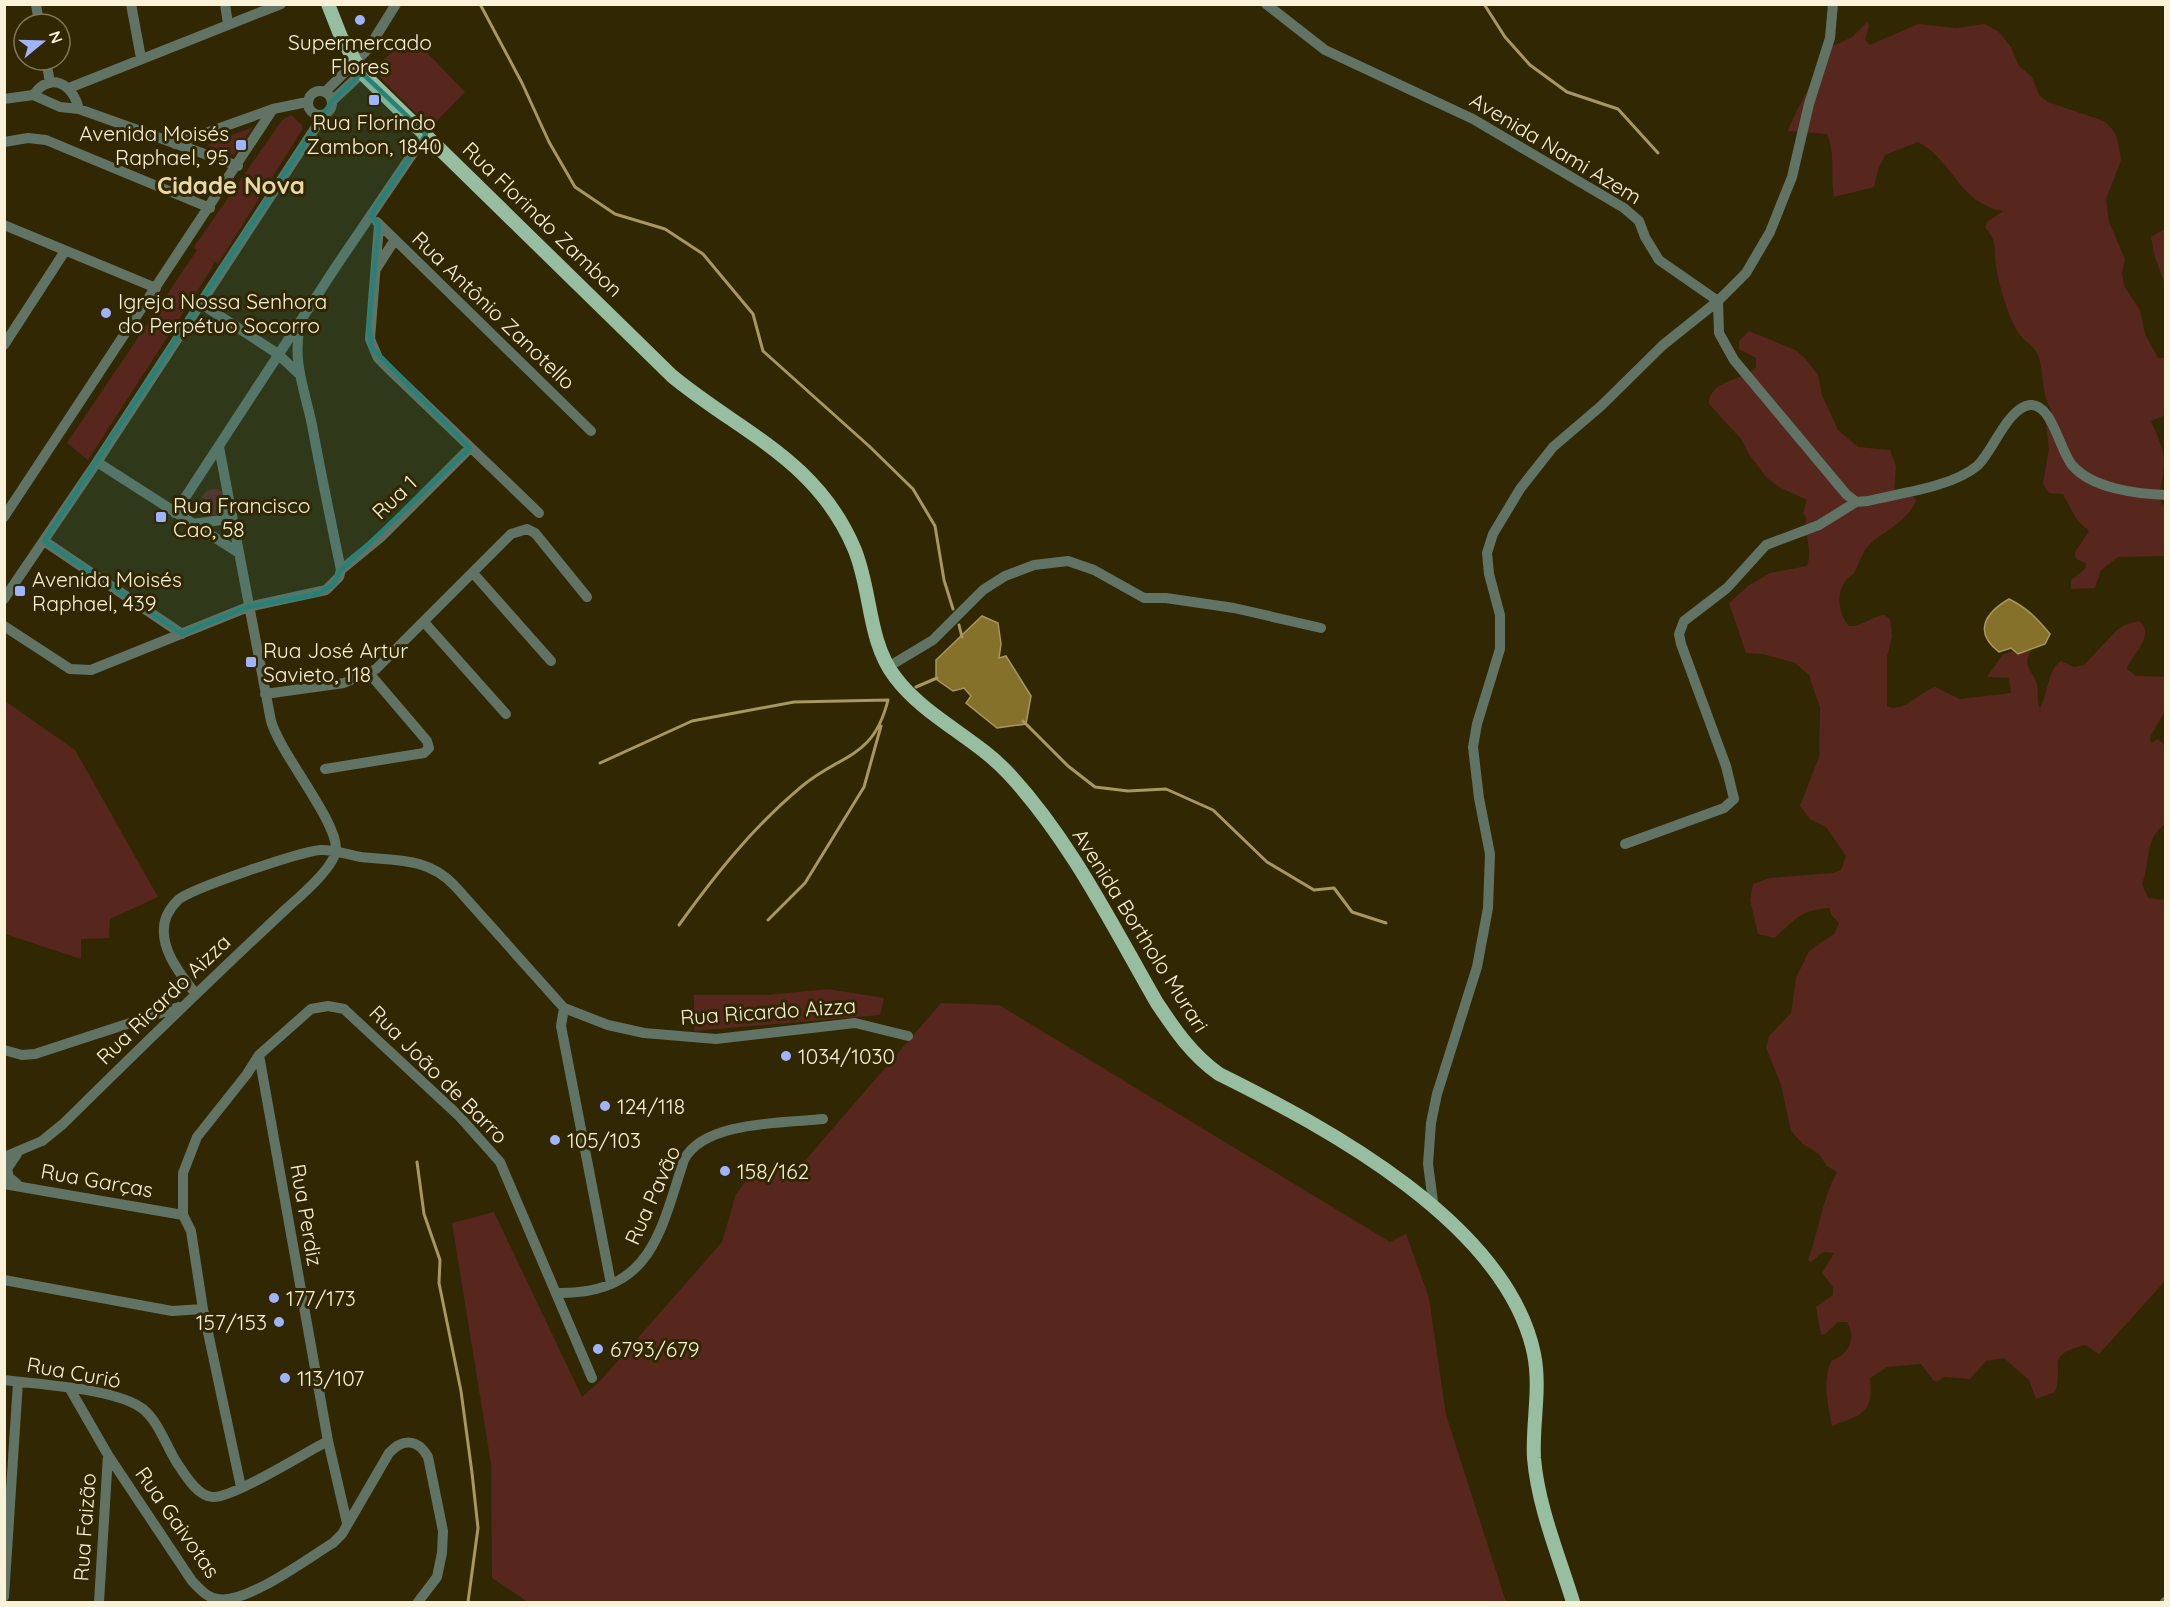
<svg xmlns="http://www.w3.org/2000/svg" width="2170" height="1607" font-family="Quicksand,sans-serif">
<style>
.green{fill:#57271d}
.water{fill:#85712a;stroke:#a8975e;stroke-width:1.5}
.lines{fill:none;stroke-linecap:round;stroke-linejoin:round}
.stream{stroke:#a8975e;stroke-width:3}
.minor{stroke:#607365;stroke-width:10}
.major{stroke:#97bea1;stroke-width:14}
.marked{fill:#268279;fill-opacity:0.2;stroke:#268279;stroke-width:4.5;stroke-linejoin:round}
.poi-dot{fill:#a0b3fd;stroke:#312702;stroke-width:2}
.labels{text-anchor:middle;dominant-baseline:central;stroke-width:6;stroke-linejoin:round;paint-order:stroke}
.poi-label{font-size:21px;fill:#f9f1d8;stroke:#312702;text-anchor:start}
.street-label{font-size:21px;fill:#f9f1d8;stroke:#312702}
.quarter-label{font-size:24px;font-weight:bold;fill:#e9d9a7;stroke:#312702}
</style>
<rect width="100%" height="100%" fill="#312702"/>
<path class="green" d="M1867 22 1869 26 1865 40 1870 45 1918 24 1957 28 1984 24 1998 31 2011 47 2019 66 2032 77 2039 95 2048 102 2104 121 2112 129 2117 137 2121 160 2106 199 2109 222 2125 259 2122 272 2124 286 2140 310 2145 334 2158 358H2165V415L2151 421C2156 432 2162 445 2164 457 2166 473 2157 490 2162 505L2165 503V556L2118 557 2101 570 2095 588 2071 589V580L2085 569 2086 563 2076 559 2075 552 2089 531 2077 520 2063 494 2049 493 2043 484 2049 448 2046 424 2052 411C2039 391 2046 374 2037 353 2033 345 2026 343 2021 336 2010 324 1998 282 1996 266 1993 246 1999 245 1985 227L1987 222 2003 211C1959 204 1953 160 1918 142L1885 155 1878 170 1874 187 1834 197C1830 175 1836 155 1827 134L1788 131C1799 102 1817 78 1827 49L1852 37Z
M410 35 465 92 430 128 373 70Z
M291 115 302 125V130L218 264 203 254 214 262 212 268 88 460 67 443 197 250 194 247 282 120Z
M253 127 234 155 207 145Z
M2165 229H2166L2165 285 2154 254 2151 237Z
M1749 331 1795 350 1805 358 1818 375 1822 395 1838 430 1858 447 1890 450 1896 466 1894 493 1913 496 1916 500C1909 521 1885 530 1870 544 1861 553 1860 563 1854 573 1851 576 1846 579 1844 583 1836 596 1839 615 1849 626 1862 627 1872 616 1884 615L1890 619 1892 637 1887 657V706C1903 714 1919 692 1935 687L1960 699 2011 693 2009 678 1987 677 2003 654 2025 648 2031 651C2022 665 2032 670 2037 684 2039 692 2036 701 2040 708 2048 693 2048 669 2061 661L2074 667 2084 665 2117 630 2125 625 2139 621C2157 635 2130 656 2127 669L2136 676 2165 677V711L2150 737 2151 743 2158 739 2165 745V824C2144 839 2151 861 2142 884L2148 898 2165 900V1281L2099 1354 2085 1345C2043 1356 2065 1364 2055 1392L2036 1399 2029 1380 2004 1358 1986 1361 1970 1379 1944 1377 1937 1382 1933 1380 1921 1364 1887 1367 1870 1378C1874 1413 1862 1415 1832 1426 1828 1404 1822 1383 1831 1361 1848 1355 1857 1339 1847 1322H1838L1825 1334 1821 1335 1816 1307 1833 1295V1287L1822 1273 1834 1253 1823 1252 1811 1262 1808 1260C1819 1231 1822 1199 1837 1172L1827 1166 1819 1154 1803 1144 1791 1131 1781 1085 1766 1048 1769 1036 1791 1013 1796 978 1809 951 1834 934 1839 923 1832 916 1829 908C1798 911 1797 919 1774 938L1758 934 1750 900 1753 884 1770 878 1833 873 1841 870 1846 856 1826 827 1810 819 1800 806 1819 757 1820 708 1809 675 1795 663 1763 654 1746 653 1729 603 1748 586 1770 573 1807 566C1813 550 1804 535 1806 518L1803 513 1807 500 1779 487 1767 478 1749 454 1742 440 1709 404C1709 380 1743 381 1756 367V358L1739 349V341Z
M201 502a13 13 0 1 1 26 0a13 13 0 1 1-26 0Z
M5 701 75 750 158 897 110 919 109 938 81 939V959L5 934Z
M828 989 884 998 880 1015 694 1031V995H768Z
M941 1003 999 1005 1390 1242 1406 1234 1429 1298 1446 1415 1506 1602H528L492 1578 491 1464 452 1223 494 1212 582 1397 600 1381 722 1242 736 1194 754 1171 803 1163Z"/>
<path class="water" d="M2009 599C2027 608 2037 618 2050 634L2045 644 2018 654 2011 648 1999 652C1973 632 1985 613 2009 599Z
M982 616 998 623 1001 644 999 658 1006 656 1031 696 1026 724 997 728 966 703 971 696 964 688 953 691 936 679V660Z"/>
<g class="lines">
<path class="stream" d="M480 4 522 83 549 142 575 187 615 214 665 229 703 254 753 314 763 351 869 446 913 489 935 526 944 580 953 609
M1484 4 1505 37 1530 65 1567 92 1618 109 1658 153
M959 625 962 637
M916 687 937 678
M1023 721 1068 766 1095 787 1128 791 1166 789 1213 810 1267 862 1314 890 1334 888 1352 912 1386 923
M600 763 692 721 794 702 888 700C873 760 841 753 801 787 753 827 715 875 679 925
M768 920 805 883 864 787 881 726
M417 1162 424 1214 440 1260 439 1283 461 1391 472 1473 478 1528 468 1602"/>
<path class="minor" d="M36 4 39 24
M131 4 141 58
M225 4 228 24
M1266 4 1325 50 1473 119 1624 208 1639 221 1645 237 1659 260 1718 301 1719 333 1734 360 1846 494 1856 502 1868 501C1900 493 1952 487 1977 466 1992 453 2008 407 2030 405 2052 403 2059 449 2072 465 2091 488 2136 494 2166 495
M46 60 50 83
M69 88 281 4
M308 103a12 12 0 1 1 24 0a12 12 0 1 1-24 0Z
M325 92 368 49 396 4
M33 95C52 71 72 84 79 109
M4 99 33 95 60 107 79 109 238 166
M332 101 362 73 363 68
M4 142 28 138 46 140 210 208
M175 144 273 109 307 102
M377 222 591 431
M4 225 156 288
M379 225 370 339 378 358 393 373 539 513
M376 269 394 241
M200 303 278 354 298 373
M300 326C292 361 305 391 312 425 321 474 331 522 341 570
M4 345 65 251
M175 513 337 265 426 134
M4 517 273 109
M193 524 221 520 230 505
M44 541 182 634
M239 553 97 462 323 116
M341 570 380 538 470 448
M473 573 551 661
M4 599 97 462
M424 622 506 714
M4 626 70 669 91 670 248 607 326 590 339 577 341 570
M888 667 933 640 983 590 1005 576 1034 565 1068 561 1094 570 1144 598H1166L1234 608 1321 628
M265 694 344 683 376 669 511 534 527 529 535 533 587 597
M325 769 424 753 429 748 427 741 369 673
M1625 844 1724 808 1734 799 1726 766 1681 644 1679 634 1684 621 1727 588 1766 545 1819 525 1856 502
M195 993C179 973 155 943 167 915 169 911 175 903 178 900 192 888 300 852 320 850 333 849 348 855 361 857 396 861 427 857 454 885L564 1008 608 1025 644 1033 716 1039 855 1023 908 1036
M564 1008 561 1026 611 1284
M4 1050 22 1055 35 1054 179 1007
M259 1055 328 1441 347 1523
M17 1154 7 1169 9 1177 18 1185
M4 1157 42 1141 63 1124C137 1051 211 979 286 909 299 897 334 868 336 850 338 822 281 755 271 721L219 447
M4 1184 183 1215
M1434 1209 1428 1164 1431 1123 1437 1094 1477 967 1488 908 1490 854 1479 798 1473 747 1477 724 1500 649V615L1489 574 1487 553 1493 534 1520 489 1553 447 1601 406 1663 345 1718 301 1746 273 1770 232 1792 177 1809 104 1830 38 1833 4
M4 1280 172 1311 203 1309
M557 1293C651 1295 660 1233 684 1160 703 1121 784 1123 823 1119
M4 1380C40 1385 116 1388 143 1409 159 1422 166 1446 177 1463 185 1475 198 1497 213 1497 233 1498 306 1452 328 1441
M70 1389 108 1455 192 1581C200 1589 207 1598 218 1599 247 1604 308 1558 333 1543L342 1534 389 1453C403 1438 418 1439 428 1457L443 1531 442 1553 437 1577 418 1602
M241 1487 203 1309 191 1231 183 1215V1173L197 1137 247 1074 259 1055 311 1009 328 1006 344 1009 459 1116 500 1162 592 1378
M4 1597 18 1382
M99 1602 108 1455
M2165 1602H2166"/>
<path class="major" d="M328 4 341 37 362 73 672 376C741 433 816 459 854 548 872 590 867 640 895 677 925 717 976 738 1009 774 1071 841 1112 925 1157 1003 1175 1030 1192 1055 1219 1074 1328 1128 1507 1224 1534 1354 1541 1389 1532 1424 1534 1458 1538 1507 1559 1556 1573 1602"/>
</g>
<path class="marked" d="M362 73 426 134 371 215 379 225 369 325 372 348 470 448 341 570 333 585 316 594 248 607 182 634 44 541 332 101Z"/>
<g class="poi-dot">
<circle cx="360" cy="20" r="6"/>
<rect x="368" y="94" width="12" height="12" rx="3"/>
<rect x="235" y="139" width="12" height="12" rx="3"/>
<circle cx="106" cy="313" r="6"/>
<rect x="155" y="511" width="12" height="12" rx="3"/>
<rect x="14" y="585" width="12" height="12" rx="3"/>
<rect x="245" y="656" width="12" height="12" rx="3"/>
<circle cx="786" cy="1056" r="6"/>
<circle cx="605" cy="1106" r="6"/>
<circle cx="555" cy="1140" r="6"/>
<circle cx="725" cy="1171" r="6"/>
<circle cx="274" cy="1298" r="6"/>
<circle cx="279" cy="1322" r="6"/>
<circle cx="598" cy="1349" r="6"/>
<circle cx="285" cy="1378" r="6"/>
</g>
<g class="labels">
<g class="poi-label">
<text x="360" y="42" text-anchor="middle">Supermercado<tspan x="360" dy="24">Flores</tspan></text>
<text x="374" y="122" text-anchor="middle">Rua Florindo<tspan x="374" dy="24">Zambon, 1840</tspan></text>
<text x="229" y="133" text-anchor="end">Avenida Moisés<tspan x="229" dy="24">Raphael, 95</tspan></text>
<text x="118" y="301">Igreja Nossa Senhora<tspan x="118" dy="24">do Perpétuo Socorro</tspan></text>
<text x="173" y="505">Rua Francisco<tspan x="173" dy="24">Cao, 58</tspan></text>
<text x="32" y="579">Avenida Moisés<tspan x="32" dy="24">Raphael, 439</tspan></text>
<text x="263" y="650">Rua José Artur<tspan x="263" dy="24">Savieto, 118</tspan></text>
<text x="798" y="1056">1034/1030</text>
<text x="617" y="1106">124/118</text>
<text x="567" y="1140">105/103</text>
<text x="737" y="1171">158/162</text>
<text x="286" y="1298">177/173</text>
<text x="267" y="1322" text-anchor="end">157/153</text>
<text x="610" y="1349">6793/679</text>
<text x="297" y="1378">113/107</text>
</g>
<g class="street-label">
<text transform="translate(1556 148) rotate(31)">Avenida Nami Azem</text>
<text transform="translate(543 219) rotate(44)">Rua Florindo Zambon</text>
<text transform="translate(494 310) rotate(44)">Rua Antônio Zanotello</text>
<text transform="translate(394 497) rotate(-44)">Rua 1</text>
<text transform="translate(1141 930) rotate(58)">Avenida Bortholo Murari</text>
<text transform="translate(163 999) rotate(-44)">Rua Ricardo Aizza</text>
<text transform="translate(768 1011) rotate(-4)">Rua Ricardo Aizza</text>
<text transform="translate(439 1074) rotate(45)">Rua João de Barro</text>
<text transform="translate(97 1180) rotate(10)">Rua Garças</text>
<text transform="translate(652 1195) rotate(-66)">Rua Pavão</text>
<text transform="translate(307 1215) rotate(80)">Rua Perdiz</text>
<text transform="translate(74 1372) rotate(10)">Rua Curió</text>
<text transform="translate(178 1522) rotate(55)">Rua Gaivotas</text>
<text transform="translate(84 1527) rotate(-86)">Rua Faizão</text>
</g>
<g class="quarter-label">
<text x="231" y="185">Cidade Nova</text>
</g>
</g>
<rect width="2170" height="1607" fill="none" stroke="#f9f1d8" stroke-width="12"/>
<g transform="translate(42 42) rotate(71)"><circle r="28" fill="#312702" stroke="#817858" stroke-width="1.5"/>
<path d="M0-4.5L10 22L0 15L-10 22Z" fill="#a0b3fd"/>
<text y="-9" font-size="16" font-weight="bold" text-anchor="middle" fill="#f9f1d8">N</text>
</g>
</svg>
